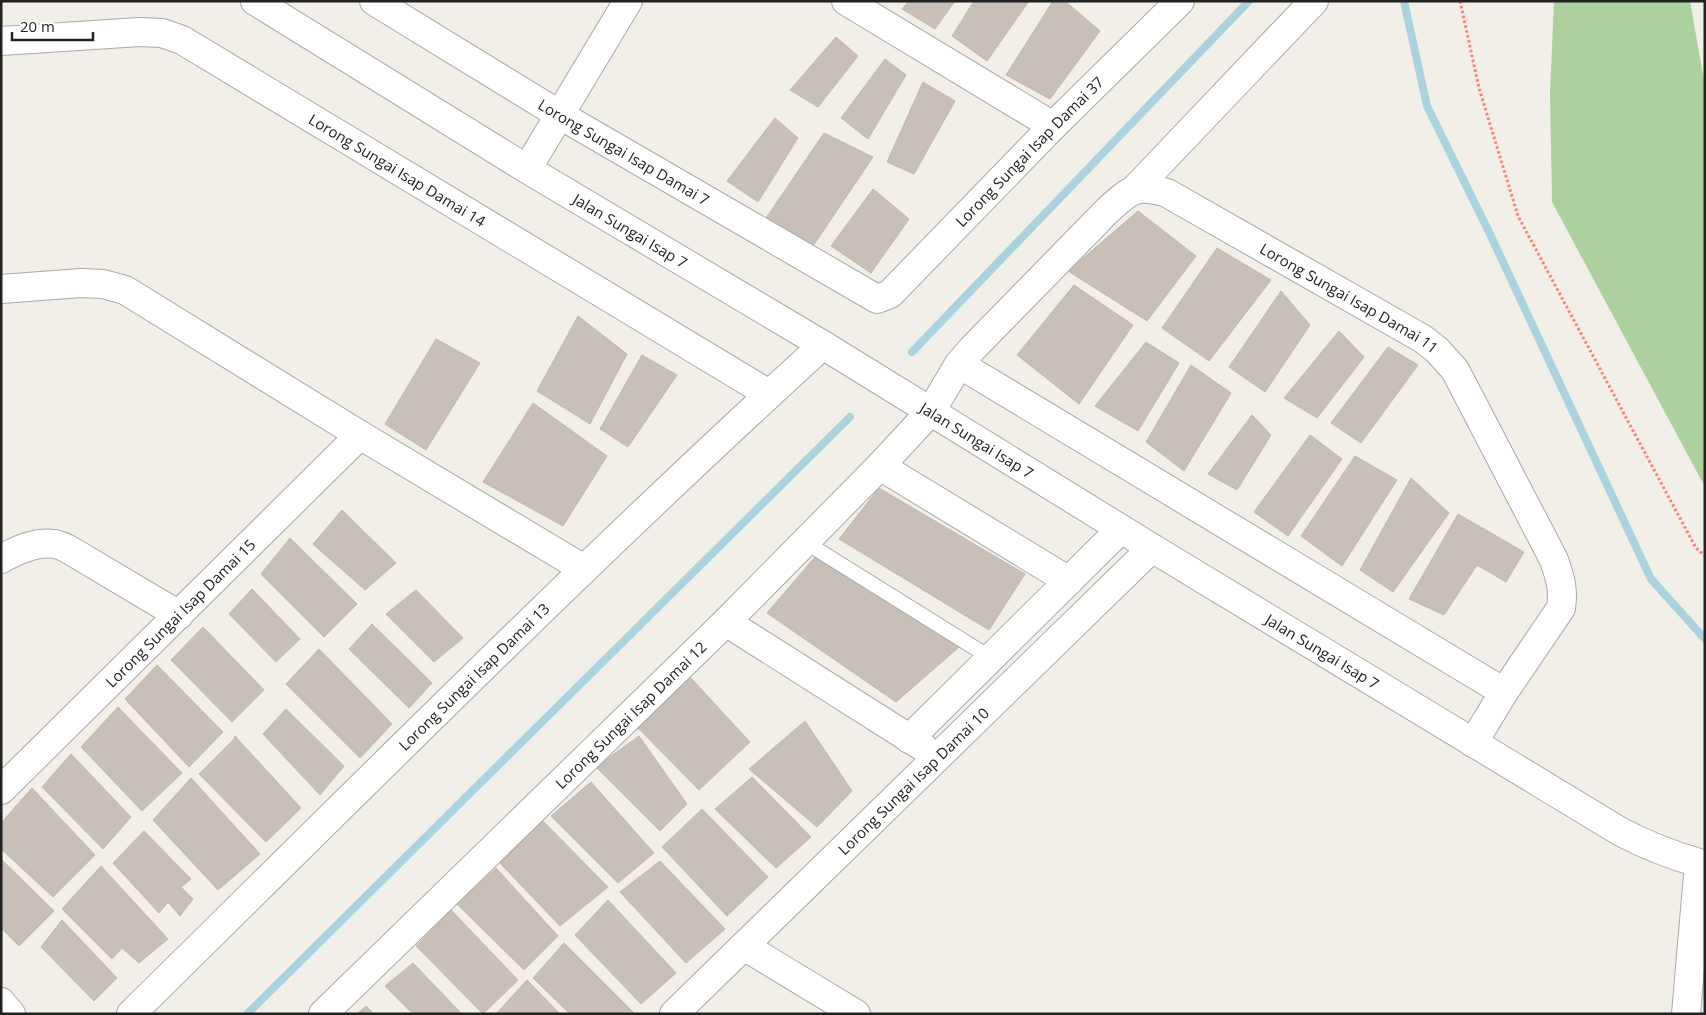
<svg xmlns="http://www.w3.org/2000/svg" width="1706" height="1015" font-family="'Open Sans',sans-serif">
<style>
.forest{fill:#add19e}
.lines{fill:none;stroke-linecap:round;stroke-linejoin:round}
.stream{stroke:#aad3df;stroke-width:8}
.building{fill:#c7bfb8;stroke:#c4b6ab}
.service-casing{stroke:#a9a9a9;stroke-width:16}
.minor-casing{stroke:#a9a9a9;stroke-width:30}
.tertiary-casing{stroke:#a9a9a9;stroke-width:30}
.path{stroke:#fa8072;stroke-width:3;stroke-dasharray:2.5 2.5;stroke-linecap:butt}
.service{stroke:#fff;stroke-width:14}
.minor{stroke:#fff;stroke-width:28}
.tertiary{stroke:#fff;stroke-width:28}
.labels{text-anchor:middle;dominant-baseline:central;stroke-width:5;stroke-linejoin:round;paint-order:stroke}
.street-label{font-size:15px;fill:#222;stroke:#fff}
</style>
<rect width="100%" height="100%" fill="#f2efe9"/>
<path class="forest" d="M1554 1H1690L1705 86V487L1552 202 1550 93Z"/>
<g class="lines">
<path class="stream" d="M1404 1 1427 106 1489 232 1651 579 1705 639
M912 352 1249 1
M247 1014 850 417"/>
</g>
<path class="building" d="M909 1H955L935 29 902 9Z
M974 1H1029L987 61 952 36Z
M1053 1H1065L1100 31 1050 99 1006 75Z
M836 37 858 56 818 107 790 90Z
M885 59 906 75 868 139 841 118Z
M923 82 955 101 914 174 887 162Z
M775 118 798 138 758 202 727 181Z
M824 133 873 157 813 246 766 218Z
M873 189 909 219 871 273 831 246Z
M1138 211 1196 256 1147 321 1068 271Z
M1217 248 1271 280 1209 361 1162 328Z
M1074 285 1133 325 1079 404 1017 355Z
M1281 291 1310 325 1265 392 1229 367Z
M578 316 627 354 590 424 537 391Z
M1339 331 1364 357 1317 418 1284 398Z
M436 339 480 363 426 450 385 424Z
M1146 342 1179 363 1138 431 1095 406Z
M1388 347 1418 365 1361 443 1331 423Z
M642 355 677 375 628 447 600 429Z
M1191 365 1231 393 1184 471 1146 442Z
M533 403 607 456 563 526 483 482Z
M1252 415 1271 435 1237 490 1208 474Z
M1310 435 1342 459 1288 536 1254 512Z
M1355 456 1397 480 1342 566 1301 536Z
M1411 478 1449 513 1393 592 1360 570Z
M879 488 1025 574 989 630 839 539Z
M342 510 396 563 365 590 313 544Z
M1458 514 1524 552 1506 582 1477 565 1444 615 1409 599Z
M290 538 357 604 324 637 261 574Z
M815 557 959 647 896 702 767 613Z
M252 589 300 639 276 662 229 614Z
M416 590 463 638 434 662 386 614Z
M372 624 432 683 409 708 349 649Z
M203 627 264 690 232 722 171 660Z
M319 649 392 724 360 758 286 684Z
M157 665 223 732 189 767 125 699Z
M690 677 750 742 699 790 637 727Z
M118 707 182 773 142 811 81 747Z
M286 709 344 766 320 795 263 734Z
M805 721 852 791 817 827 749 769Z
M235 736 301 808 266 842 199 774 233 740Z
M639 736 687 804 660 831 596 767Z
M71 754 131 817 103 849 42 787Z
M752 777 811 837 776 868 715 809Z
M191 778 260 854 218 890 153 820Z
M591 782 654 853 618 883 551 816Z
M32 788 95 855 53 897 1 849V823Z
M702 809 768 877 727 916 662 847Z
M542 820 608 887 560 926 499 862Z
M144 831 191 879 181 887 193 899 180 916 168 902 159 913 113 863Z
M1 859 54 911 19 946 1 928Z
M660 861 725 929 686 963 620 892Z
M101 866 168 939 139 963 122 948 112 959 62 909Z
M496 868 558 936 524 970 457 904Z
M608 900 676 973 641 1004 575 935Z
M451 910 518 980 483 1014 416 946Z
M62 920 117 978 94 1001 41 947Z
M564 943 633 1012 632 1014H570L533 978Z
M413 963 462 1014H413L385 986Z
M527 980 560 1014H496Z
M366 1006 374 1014H357Z"/>
<g class="lines">
<defs>
<path id="service" d="M805 542 991 658"/>
<g id="minor">
<path id="s1" d="M374 1 560 115 877 299 890 294 1053 126 1180 1"/>
<path d="M846 1 1053 126"/>
<path id="s2" d="M1 41 140 32 162 33 182 40 769 394"/>
<path d="M527 169 628 1"/>
<path d="M1135 189 1314 1"/>
<path d="M1 289 81 283 103 284 125 290 360 435 584 569"/>
<path d="M959 364 1504 692"/>
<path d="M880 466 1069 581"/>
<path d="M1 559C17 550 36 541 55 544 61 545 68 549 73 552L179 615"/>
<path d="M726 622 923 747"/>
<path d="M909 739 1121 529"/>
<path id="s3" d="M1 790 360 435"/>
<path d="M744 946 856 1014"/>
<path d="M1 1002 11 1014"/>
<path id="s4" d="M131 1014C360 789 586 561 823 345"/>
<path id="s5" d="M323 1014 726 622 880 466 931 411 959 364 972 349 1106 212C1129 191 1135 183 1167 193L1423 339 1437 350 1455 370 1554 560C1560 577 1564 590 1561 608L1504 692 1473 743"/>
<path id="s6" d="M674 1014 1152 548"/>
</g>
<g id="tertiary">
<path id="s7" d="M255 1 527 169 823 345 1152 548 1621 832C1646 845 1671 855 1699 863L1686 1014"/>
</g>
</defs>
<use href="#service" class="service-casing"/>
<use href="#minor" class="minor-casing"/>
<use href="#tertiary" class="tertiary-casing"/>
<path class="path" d="M1460 1 1479 88 1518 216 1696 548 1705 556"/>
<use href="#service" class="service"/>
<use href="#minor" class="minor"/>
<use href="#tertiary" class="tertiary"/>
</g>
<g class="labels">
<g class="street-label">
<text stroke="none"><textPath href="#s1" startOffset="292">Lorong Sungai Isap Damai 7</textPath></text>
<text stroke="none"><textPath href="#s1" startOffset="798">Lorong Sungai Isap Damai 37</textPath></text>
<text stroke="none"><textPath href="#s2" startOffset="434">Lorong Sungai Isap Damai 14</textPath></text>
<text stroke="none"><textPath href="#s7" startOffset="440">Jalan Sungai Isap 7</textPath></text>
<text stroke="none"><textPath href="#s5" startOffset="1402">Lorong Sungai Isap Damai 11</textPath></text>
<text stroke="none"><textPath href="#s7" startOffset="845">Jalan Sungai Isap 7</textPath></text>
<text stroke="none"><textPath href="#s3" startOffset="252">Lorong Sungai Isap Damai 15</textPath></text>
<text stroke="none"><textPath href="#s7" startOffset="1250">Jalan Sungai Isap 7</textPath></text>
<text stroke="none"><textPath href="#s4" startOffset="481">Lorong Sungai Isap Damai 13</textPath></text>
<text stroke="none"><textPath href="#s5" startOffset="429">Lorong Sungai Isap Damai 12</textPath></text>
<text stroke="none"><textPath href="#s6" startOffset="334">Lorong Sungai Isap Damai 10</textPath></text>
</g>
</g>
<rect width="1706" height="1015" fill="none" stroke="#222222" stroke-width="5"/>
<path d="M12 32v8h81v-8" fill="none" stroke="#222222" stroke-width="2.5"/>
<text x="20" y="32" font-size="15" fill="#222222" stroke="#ffffff" stroke-width="4" paint-order="stroke">20 m</text>
</svg>
